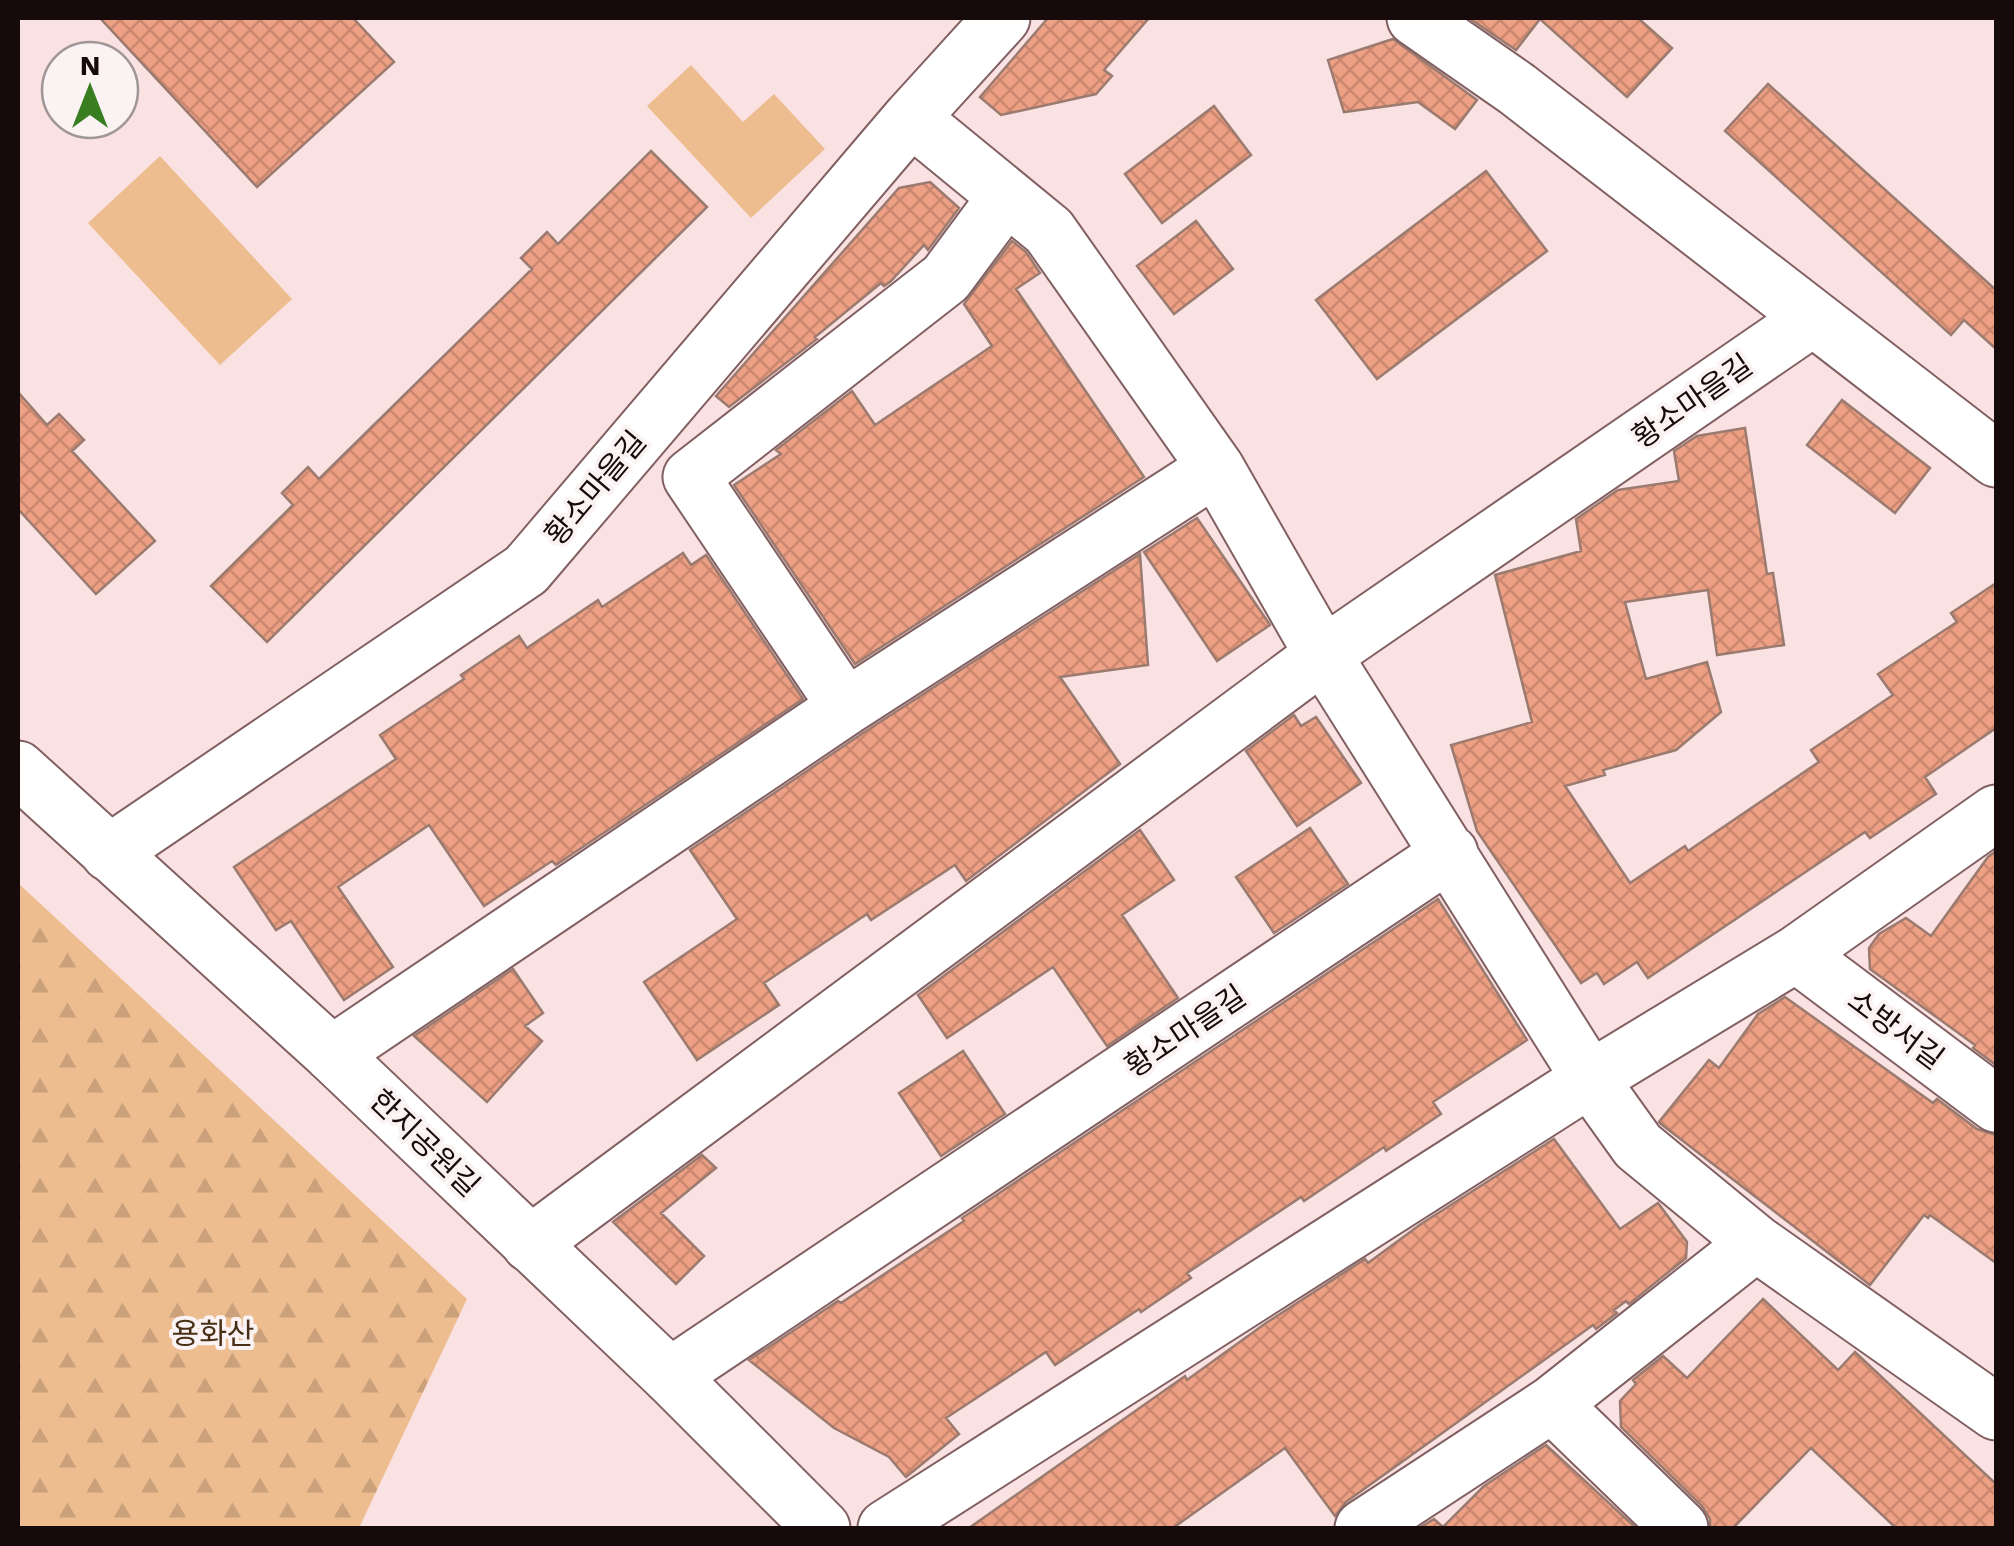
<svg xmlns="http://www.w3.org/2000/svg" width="2014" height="1546" font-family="'Work Sans','Noto Sans KR',sans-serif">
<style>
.forest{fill:url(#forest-firs)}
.park{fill:#edbd90}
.building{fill:url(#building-cross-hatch);stroke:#9b7a6f;stroke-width:2.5}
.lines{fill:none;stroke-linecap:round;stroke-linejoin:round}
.street-casing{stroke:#826061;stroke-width:59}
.secondary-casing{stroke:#826061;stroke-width:59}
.street{stroke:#fff;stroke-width:55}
.secondary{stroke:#fff;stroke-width:55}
.labels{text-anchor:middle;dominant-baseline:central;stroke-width:8;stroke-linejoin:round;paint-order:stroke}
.street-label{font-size:30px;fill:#170a0b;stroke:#fbf3f3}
.park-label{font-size:30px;fill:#482f16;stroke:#fbf3f3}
</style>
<defs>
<pattern id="forest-firs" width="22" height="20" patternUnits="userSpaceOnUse" patternTransform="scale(2.5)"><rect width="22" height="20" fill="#edbd90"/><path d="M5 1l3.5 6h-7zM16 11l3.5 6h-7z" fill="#caa17b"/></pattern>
<pattern id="building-cross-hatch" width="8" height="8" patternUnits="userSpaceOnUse" patternTransform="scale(2.5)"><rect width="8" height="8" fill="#eea084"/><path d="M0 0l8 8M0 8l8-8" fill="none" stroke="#cb8871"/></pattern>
</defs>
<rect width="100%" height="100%" fill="#fae1e2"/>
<path class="forest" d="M18 883 467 1299 359 1528H18Z"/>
<path class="park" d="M691 65 743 122 774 94 825 149 751 218 647 106Z
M160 156 292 299 220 365 88 223Z"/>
<path class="building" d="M100 18H353L394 62 257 187Z
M1048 18H1149L1104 70 1112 76 1096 94 1001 115 980 97Z
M1469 18H1638L1672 48 1627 97 1540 19 1516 50Z
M1393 39 1477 100 1455 129 1418 102 1344 112 1328 60Z
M1768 84 1996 290V349L1964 320 1951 335 1725 131Z
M1214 106 1251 155 1162 223 1125 174Z
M651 151 707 207 267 642 211 586 293 505 282 493 308 467 319 479 532 269 521 258 547 232 558 244Z
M1486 171 1547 251 1377 379 1316 300Z
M930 182 959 208 928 250 924 245 891 281 884 286 881 283 815 337 817 339 729 407 716 396 899 188Z
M1196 221 1233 269 1174 314 1137 266Z
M1012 241 1026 252 1040 273 1016 289 1144 477 855 664 734 485 781 454 776 450 852 391 875 425 992 346 964 304Z
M18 392 47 425 59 414 84 440 72 451 155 541 96 594 18 509Z
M1842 400 1930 468 1895 513 1807 445Z
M1745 428 1767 574 1773 573 1784 645 1717 655 1708 590 1625 602 1646 679 1707 662 1721 712 1676 750 1603 770 1605 775 1565 786 1630 883 1685 846 1688 851 1819 762 1811 750 1893 695 1878 674 1957 622 1951 613 1996 583V728L1925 777 1936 794 1870 838 1865 832 1648 978 1637 962 1604 984 1597 973 1581 983 1477 831 1451 745 1532 722 1495 575 1581 551 1576 519 1618 490 1679 481 1674 451 1697 436Z
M1197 518 1270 625 1217 661 1144 552Z
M683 553 691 565 706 555 803 699 556 865 552 861 484 906 429 825 338 887 393 967 344 1000 291 921 276 930 234 867 396 759 380 735 464 679 461 675 519 636 527 648 598 600 602 607Z
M1140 554 1148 665 1060 677 1120 764 966 881 955 865 871 920 867 914 764 983 779 1005 697 1060 644 982 737 919 690 850 863 733Z
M1294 715 1301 726 1316 717 1361 783 1297 826 1246 751Z
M1310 828 1348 884 1274 933 1236 877Z
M1140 830 1174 880 1122 915 1178 998 1107 1046 1053 967 947 1038 918 995Z
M1996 851V1065L1973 1048 1975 1045 1870 969 1869 948 1879 934 1906 918 1931 936 1988 857Z
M1438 899 1527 1040 1433 1102 1441 1114 1386 1151 1384 1147 1304 1201 1301 1197 1187 1273 1191 1278 1141 1312 1139 1309 1055 1365 1046 1352 946 1418 959 1434 906 1477 889 1457 834 1428 749 1360 838 1301 841 1303 964 1221 962 1218Z
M513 969 543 1013 525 1026 542 1041 487 1102 414 1036Z
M1785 997 1933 1103 1937 1099 1977 1129 1996 1135V1263L1930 1215 1928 1218 1924 1215 1870 1285 1661 1124 1659 1122 1709 1060 1719 1068 1758 1014Z
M963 1051 1005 1114 941 1156 899 1093Z
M1554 1139 1620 1229 1658 1203 1687 1242 1686 1258 1629 1304 1626 1301 1614 1310 1617 1313 1596 1329 1593 1325 1346 1502 1335 1516 1285 1448 1173 1528H969L1185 1376 1187 1380 1266 1323 1365 1259 1368 1263 1421 1224Z
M702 1155 716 1168 661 1213 704 1256 676 1284 613 1222Z
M1763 1299 1838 1370 1855 1352 1996 1484V1528H1896L1811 1448 1733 1528H1710V1519L1702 1506 1621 1427 1620 1401 1636 1384 1633 1380 1663 1356 1687 1378Z
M1546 1445 1636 1528H1419L1434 1519 1443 1527 1484 1486Z"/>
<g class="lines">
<defs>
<path id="street" d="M1415 18 1517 89 1996 459
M911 118 1002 18
M846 707 691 477 946 278 1006 197
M109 853 526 570 911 118 1049 231 1216 468 1323 655 1590 1079 1638 1146 1756 1243 1996 1412
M1796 954 1996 1104
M332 1054 846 707 1216 468
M530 1244 1323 655 1813 318
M670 1376 1450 853
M1552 1404 1680 1528
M886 1528 1590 1079 1796 954 1996 813
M1363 1528 1552 1404 1756 1243"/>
<path id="secondary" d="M18 769 332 1054 670 1376 822 1528"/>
</defs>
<use href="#street" class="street-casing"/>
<use href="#secondary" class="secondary-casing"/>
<use href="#street" class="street"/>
<use href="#secondary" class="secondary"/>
</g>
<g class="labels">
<g class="street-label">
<text transform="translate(1692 401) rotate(-35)">황소마을길</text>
<text transform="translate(595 488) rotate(-50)">황소마을길</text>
<text transform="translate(1896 1029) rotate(37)">소방서길</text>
<text transform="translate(1185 1031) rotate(-34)">황소마을길</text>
<text transform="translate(425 1143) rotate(44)">한지공원길</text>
</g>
<g class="park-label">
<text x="213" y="1333">용화산</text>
</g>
</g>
<rect width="2014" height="1546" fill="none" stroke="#170a0b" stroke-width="40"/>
<g transform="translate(90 90)"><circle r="48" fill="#fbf3f3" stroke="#a09696" stroke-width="2.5"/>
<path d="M0-8L18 38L0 25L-18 38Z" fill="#387d20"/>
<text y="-15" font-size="28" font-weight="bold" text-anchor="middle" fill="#170a0b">N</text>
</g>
</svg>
